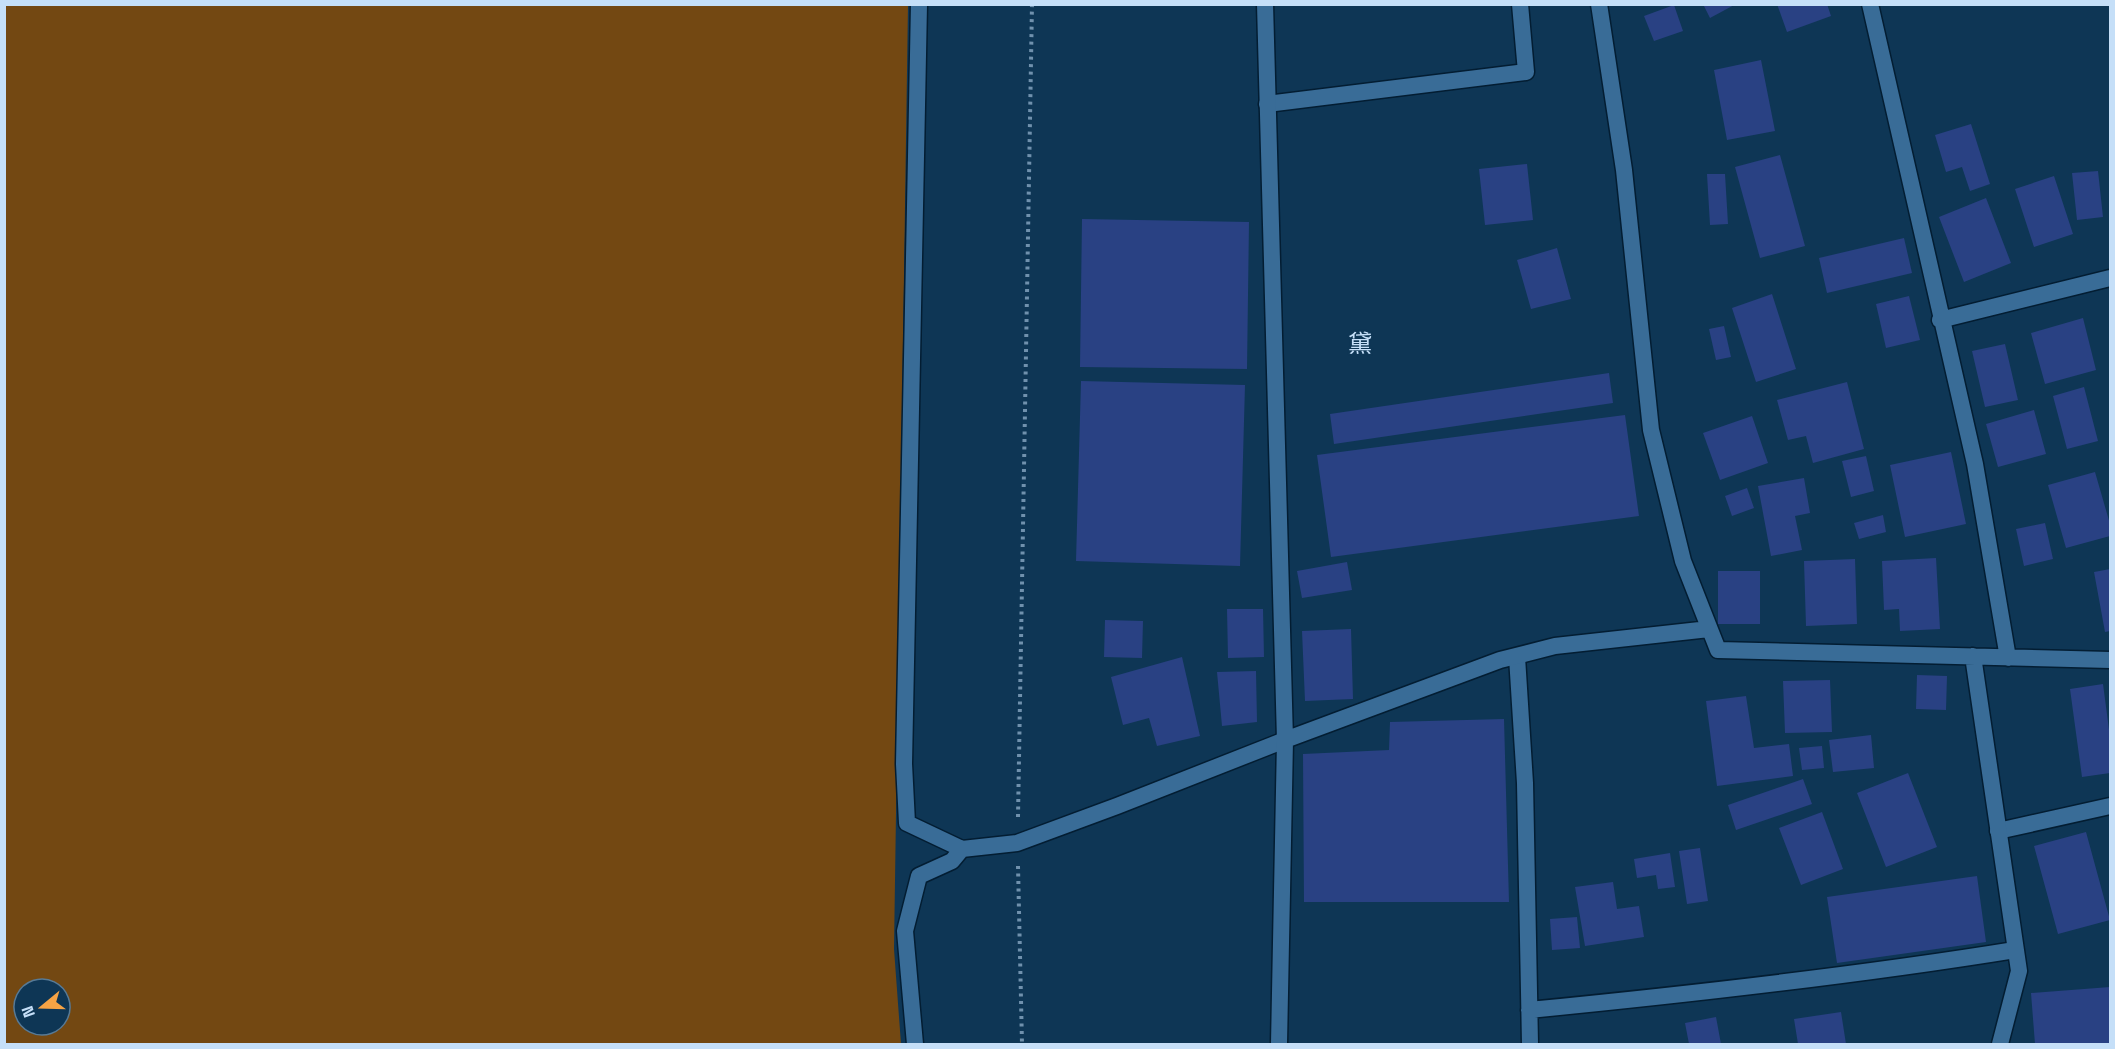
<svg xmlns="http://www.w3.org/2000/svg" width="2115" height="1049" font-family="'Space Grotesk','Noto Sans JP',sans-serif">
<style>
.green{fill:#734812;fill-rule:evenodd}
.building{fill:#294183}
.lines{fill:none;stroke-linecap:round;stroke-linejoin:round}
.service-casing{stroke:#031d32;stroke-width:19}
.minor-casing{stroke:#031d32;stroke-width:19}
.path{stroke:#7091ad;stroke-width:4;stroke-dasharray:3 4.5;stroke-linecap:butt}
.service{stroke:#396c97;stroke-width:16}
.minor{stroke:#396c97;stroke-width:16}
.labels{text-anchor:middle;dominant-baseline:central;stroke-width:4.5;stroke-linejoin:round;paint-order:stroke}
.quarter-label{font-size:24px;fill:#c5dff8;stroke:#0e3655}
</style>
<rect width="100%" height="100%" fill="#0e3655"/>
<path class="green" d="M5 5H908L894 949 901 1044H5ZM24 989H60V1025H24Z"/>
<path class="building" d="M1703 4H1736L1710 18Z
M1777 4H1827L1831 16 1787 32Z
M1674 5 1683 31 1654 41 1644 16Z
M1761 60 1775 131 1727 140 1714 70Z
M1971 124 1990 184 1970 191 1962 167 1946 172 1935 135Z
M1780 155 1805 246 1760 258 1735 167Z
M1527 164 1533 220 1485 225 1479 169Z
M2098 171 2103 217 2077 220 2072 173Z
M1707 174H1725L1728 224 1710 225Z
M2054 176 2073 234 2034 247 2015 189Z
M1986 198 2011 263 1964 282 1939 217Z
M1082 219 1249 222 1247 369 1080 367Z
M1904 238 1912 273 1827 293 1819 258Z
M1557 248 1571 299 1531 309 1517 260Z
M1772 294 1796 369 1756 382 1732 308Z
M1909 296 1920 340 1886 348 1876 304Z
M2083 318 2096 370 2045 384 2031 333Z
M1724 326 1731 357 1716 360 1709 329Z
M2005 344 2018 400 1985 407 1972 351Z
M1609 373 1613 403 1334 444 1330 414Z
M1081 381 1245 385 1240 566 1076 561Z
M1847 382 1864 449 1813 463 1806 436 1788 440 1777 400Z
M2084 387 2098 441 2067 449 2053 396Z
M2034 410 2046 454 1998 467 1986 424Z
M1625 415 1639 516 1331 557 1317 455Z
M1752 416 1768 463 1720 480 1703 433Z
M1951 452 1966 524 1905 537 1890 465Z
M1866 456 1874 491 1851 497 1842 461Z
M2095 472 2110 524V536L2066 548 2048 485Z
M1804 478 1810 513 1795 516 1802 550 1771 556 1758 486Z
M1747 488 1754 508 1732 516 1725 496Z
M1883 515 1886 532 1859 539 1854 523Z
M2045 523 2053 559 2024 566 2016 529Z
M1936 558 1940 629 1900 631 1899 609 1884 610 1882 561Z
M1855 559 1857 624 1806 626 1804 561Z
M1347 562 1352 590 1302 598 1297 571Z
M2110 569V631L2105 632 2094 572Z
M1718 571H1760V624H1718Z
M1227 609H1263L1264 657 1228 658Z
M1105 620 1143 621 1142 658 1104 657Z
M1351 629 1353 699 1305 701 1302 631Z
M1182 657 1200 736 1157 746 1149 718 1123 725 1111 677Z
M1256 671 1257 722 1222 726 1217 672Z
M1917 675 1947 676 1946 710 1916 709Z
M1830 680 1832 732 1785 733 1783 681Z
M2103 684 2110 737V773L2082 777 2070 689Z
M1746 696 1754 748 1789 744 1793 776 1717 786 1706 701Z
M1504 719 1509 902H1304L1303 754 1389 750 1390 722Z
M1871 735 1874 768 1833 772 1829 740Z
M1822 746 1824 768 1802 770 1799 748Z
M1908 773 1937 847 1886 867 1857 793Z
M1803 779 1812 804 1736 830 1728 805Z
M1822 812 1843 869 1801 885 1779 828Z
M2086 832 2110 920 2058 934 2034 846Z
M1700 848 1708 901 1687 904 1679 851Z
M1670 853 1675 887 1658 889 1656 875 1637 878 1634 859Z
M1977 876 1986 942 1837 963 1827 897Z
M1613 882 1617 909 1639 906 1644 937 1585 946 1575 887Z
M1577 917 1580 948 1552 950 1550 919Z
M2110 987V1044H2035L2031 993Z
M1841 1012 1846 1044H1798L1794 1019Z
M1716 1017 1721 1044H1689L1685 1023Z"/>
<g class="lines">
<defs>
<path id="service" d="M919 4 904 764 907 823 962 849 1017 843 1117 806 1285 740
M1267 104 1526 72 1520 4
M1517 657 1525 783 1530 1044
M1998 831 2110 806
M1529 1010C1692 994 1854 976 2015 950
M915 1044 905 931 919 876 952 861 962 849"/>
<path id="minor" d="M1265 4 1285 740 1279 1044
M1599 4 1624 170 1651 430 1683 561 1718 650 2110 660
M1870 4 1975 464 2008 658
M1940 320 2110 278
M1973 656 2019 971 2000 1044
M1285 740 1500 660 1555 646 1709 629"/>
</defs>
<use href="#service" class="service-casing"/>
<use href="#minor" class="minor-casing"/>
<path class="path" d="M1018 817 1032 4
M1018 866 1022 1044"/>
<use href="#service" class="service"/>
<use href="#minor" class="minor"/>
</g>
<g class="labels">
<g class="quarter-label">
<text x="1360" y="343">黛</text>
</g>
</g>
<rect width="2115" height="1049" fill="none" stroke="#c5dff8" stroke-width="12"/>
<g transform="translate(42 1007) rotate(251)"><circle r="28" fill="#0e3655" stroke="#577a96" stroke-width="1.5"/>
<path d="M0-4.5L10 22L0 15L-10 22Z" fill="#f5a345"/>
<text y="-9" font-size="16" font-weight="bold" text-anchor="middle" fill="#c5dff8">N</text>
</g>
</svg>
